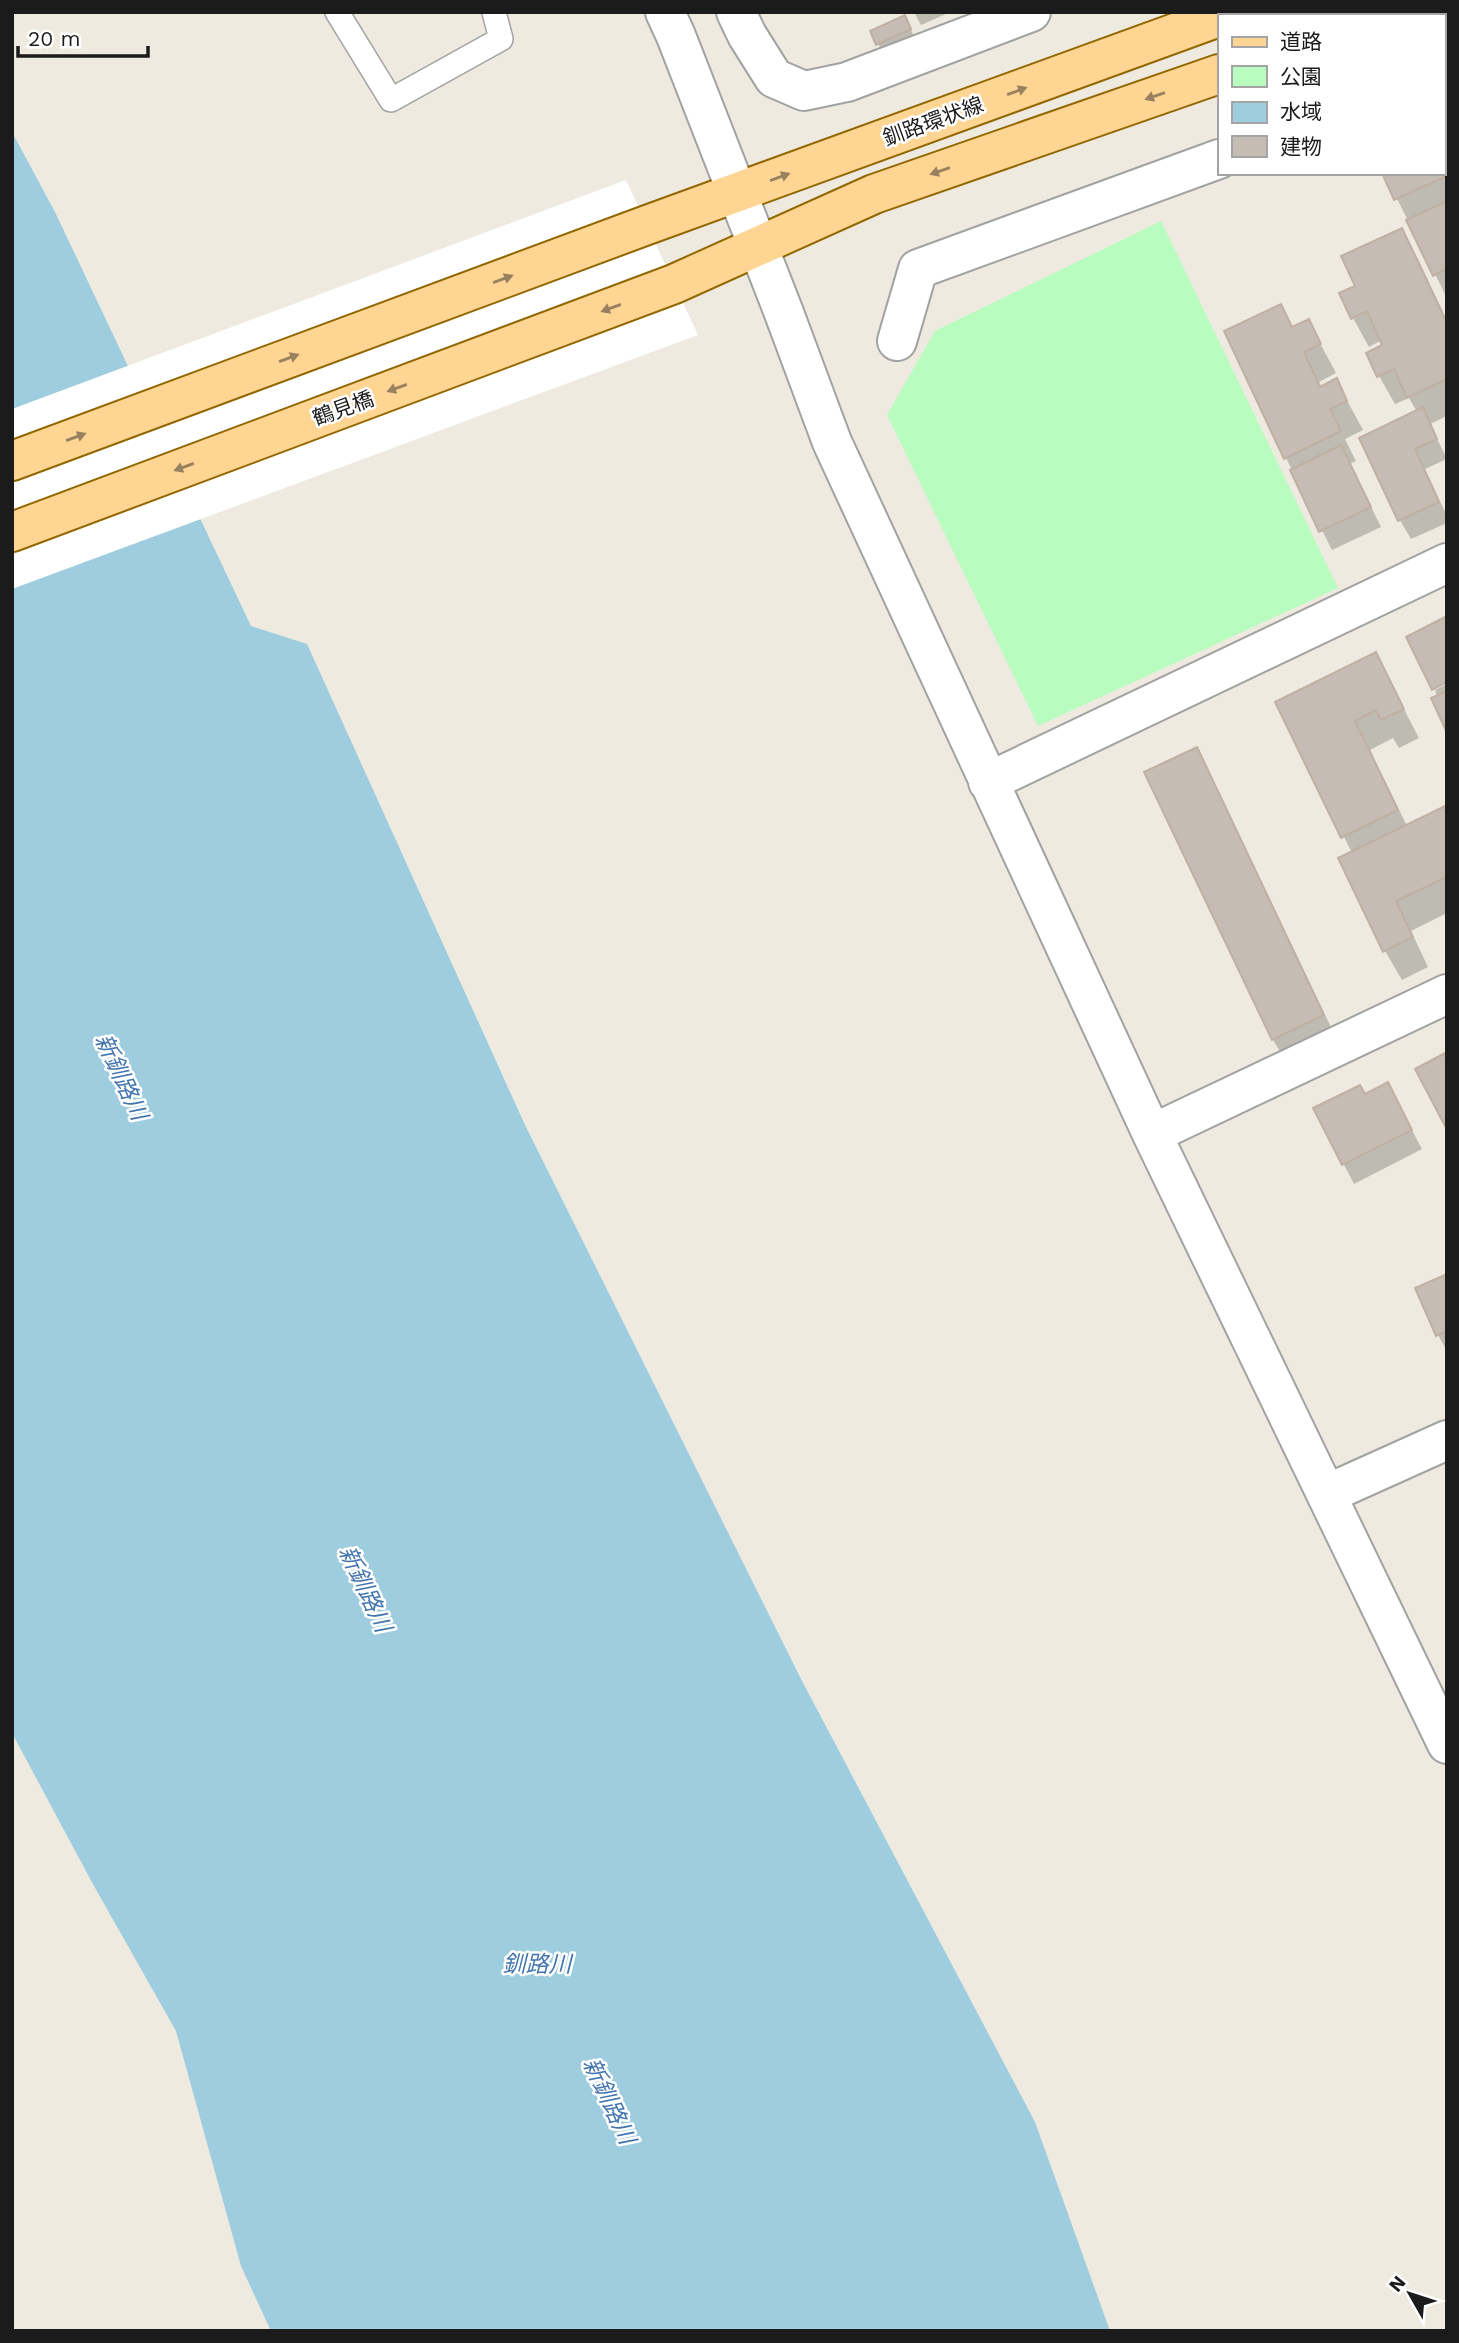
<svg xmlns="http://www.w3.org/2000/svg" width="1459" height="2343" font-family="'Work Sans','Noto Sans JP',sans-serif">
<style>
.park{fill:#b9fcc0}
.water{fill:#9dcdde}
.pier{fill:#fff}
.shadow{fill:#0003}
.building{fill:#c5bcb3;stroke:#c0b0a2;stroke-width:2}
.lines{fill:none;stroke-linecap:round;stroke-linejoin:round}
.service-casing{stroke:#a2a2a2;stroke-width:26}
.minor-casing{stroke:#a2a2a2;stroke-width:42}
.primary-casing{stroke:#936700;stroke-width:42}
.service{stroke:#fff;stroke-width:23}
.minor{stroke:#fff;stroke-width:38}
.primary{stroke:#ffd594;stroke-width:38}
.oneway{fill:#98815e}
.labels{text-anchor:middle;dominant-baseline:central;stroke-width:5;stroke-linejoin:round;paint-order:stroke}
.street-label{font-size:21px;fill:#1b1b1b;stroke:#fff}
.water-label{font-size:23px;font-style:italic;fill:#4375af;stroke:#fff}
</style>
<rect width="100%" height="100%" fill="#eeeae0"/>
<path class="park" d="M1161 221 1338 588 1038 726 887 415 935 331Z"/>
<path class="water" d="M12 132 55 212 251 626 307 644 525 1125 801 1679 1035 2122 1110 2331H271L241 2266 176 2031 94 1886 12 1733Z"/>
<path class="pier" d="M626 180 698 335 12 589V409Z"/>
<path class="shadow" d="M914 12H946V14L921 25Z
M910 27 915 39 883 53 872 32Z
M1443 153 1447 161 1445 294 1384 173H1443Z
M1401 230 1418 259 1447 321V416L1430 424 1447 459 1425 469 1447 516V523L1411 539 1400 520 1417 412 1409 398 1395 404 1379 376 1385 346 1382 340 1369 347 1353 318 1357 287Z
M1280 306 1293 328 1308 321 1336 373 1319 382 1322 388 1336 380 1363 430 1345 439 1356 461 1350 464 1381 527 1332 550 1286 458Z
M1375 654 1419 738 1399 748 1393 738 1370 750 1407 826 1447 807V913L1411 931 1428 967 1402 980 1385 951 1352 853 1277 702Z
M1447 684V729L1435 690Z
M1196 749 1212 778 1339 1044 1290 1068 1273 1040 1147 772Z
M1364 1096 1398 1104 1422 1149 1354 1184 1315 1109Z
M1447 1276V1351L1438 1335Z"/>
<path class="building" d="M905 15 911 29 876 45 870 31Z
M1443 155 1447 163V176L1394 200 1382 173H1443Z
M1447 201V269L1433 276 1406 220Z
M1402 228 1447 323V379L1407 398 1394 369 1377 377 1366 353 1382 345 1367 311 1351 319 1339 293 1355 286 1341 256Z
M1281 304 1292 327 1309 319 1321 344 1304 352 1320 387 1337 378 1347 401 1330 409 1341 431 1284 459 1224 331Z
M1423 407 1437 439 1415 449 1439 502 1398 521 1359 438Z
M1341 445 1371 507 1319 532 1290 470Z
M1447 616V682L1432 690 1406 637Z
M1376 652 1404 709 1381 720 1376 710 1355 721 1398 810 1341 838 1275 702Z
M1447 691V733L1431 698Z
M1197 747 1324 1015 1272 1040 1144 772Z
M1447 805V877L1396 901 1413 937 1383 952 1338 858Z
M1447 1052V1125L1445 1126 1415 1069Z
M1388 1082 1412 1130 1342 1165 1313 1108 1360 1085 1365 1094Z
M1447 1274V1331L1436 1336 1415 1288Z"/>
<g class="lines">
<defs>
<path id="service" d="M337 12 391 100 501 39 494 12"/>
<path id="minor" d="M665 12 676 36 784 313 832 442 1152 1134 1447 1744
M736 12 747 35 774 78 804 91 847 82 1031 12
M1443 78 1447 77
M897 341 918 269 1219 159
M988 782 1447 563
M1152 1134 1447 994
M1327 1494 1447 1440"/>
<path id="primary" d="M1387 16 1397 12
M12 461 647 225 1219 17
M12 532 674 284 874 194 1219 74"/>
</defs>
<use href="#service" class="service-casing"/>
<use href="#minor" class="minor-casing"/>
<use href="#primary" class="primary-casing"/>
<use href="#service" class="service"/>
<use href="#minor" class="minor"/>
<use href="#primary" class="primary"/>
</g>
<defs><path id="oneway-solid" d="M-6-.8H1V-3.2L6.5 0L1 3.2V.8H-6Z" transform="scale(1.75)"/></defs>
<g class="oneway">
<use href="#oneway-solid" transform="translate(1017 91) rotate(-20)"/>
<use href="#oneway-solid" transform="translate(1155 96) rotate(161)"/>
<use href="#oneway-solid" transform="translate(940 171) rotate(161)"/>
<use href="#oneway-solid" transform="translate(780 177) rotate(-20)"/>
<use href="#oneway-solid" transform="translate(503 279) rotate(-20)"/>
<use href="#oneway-solid" transform="translate(611 308) rotate(160)"/>
<use href="#oneway-solid" transform="translate(289 358) rotate(-20)"/>
<use href="#oneway-solid" transform="translate(397 388) rotate(160)"/>
<use href="#oneway-solid" transform="translate(76 437) rotate(-20)"/>
<use href="#oneway-solid" transform="translate(184 467) rotate(160)"/>
</g>
<g class="labels">
<g class="street-label">
<text transform="translate(933 121) rotate(-20)">釧路環状線</text>
<text transform="translate(343 408) rotate(-20)">鶴見橋</text>
</g>
<g class="water-label">
<text transform="translate(121 1077) rotate(65)">新釧路川</text>
<text transform="translate(365 1589) rotate(65)">新釧路川</text>
<text x="537" y="1964">釧路川</text>
<text transform="translate(609 2101) rotate(65)">新釧路川</text>
</g>
</g>
<rect width="1459" height="2343" fill="none" stroke="#1b1b1b" stroke-width="28"/>
<rect x="1218" y="14" width="228" height="161" fill="#ffffff" stroke="#a4a4a4" stroke-width="2"/>
<rect x="1232" y="37" width="35" height="10" fill="#ffd594" stroke="#a4a4a4" stroke-width="2"/>
<text x="1280" y="49" font-size="21" fill="#1b1b1b">道路</text>
<rect x="1232" y="66" width="35" height="21" fill="#b9fcc0" stroke="#a4a4a4" stroke-width="2"/>
<text x="1280" y="84" font-size="21" fill="#1b1b1b">公園</text>
<rect x="1232" y="102" width="35" height="21" fill="#9dcdde" stroke="#a4a4a4" stroke-width="2"/>
<text x="1280" y="119" font-size="21" fill="#1b1b1b">水域</text>
<rect x="1232" y="136" width="35" height="21" fill="#c5bcb3" stroke="#a4a4a4" stroke-width="2"/>
<text x="1280" y="154" font-size="21" fill="#1b1b1b">建物</text>
<g transform="translate(1410 2294) rotate(309)" stroke="#ffffff" stroke-width="5" paint-order="stroke">
<path d="M0-5L12 26L0 18L-12 26Z" fill="#1b1b1b"/>
<text y="-10" font-size="19" font-weight="bold" text-anchor="middle" fill="#1b1b1b">N</text>
</g>
<path d="M18 46v10h130v-10" fill="none" stroke="#1b1b1b" stroke-width="3.5"/>
<text x="28" y="46" font-size="21" fill="#1b1b1b" stroke="#ffffff" stroke-width="5" paint-order="stroke">20 m</text>
</svg>
